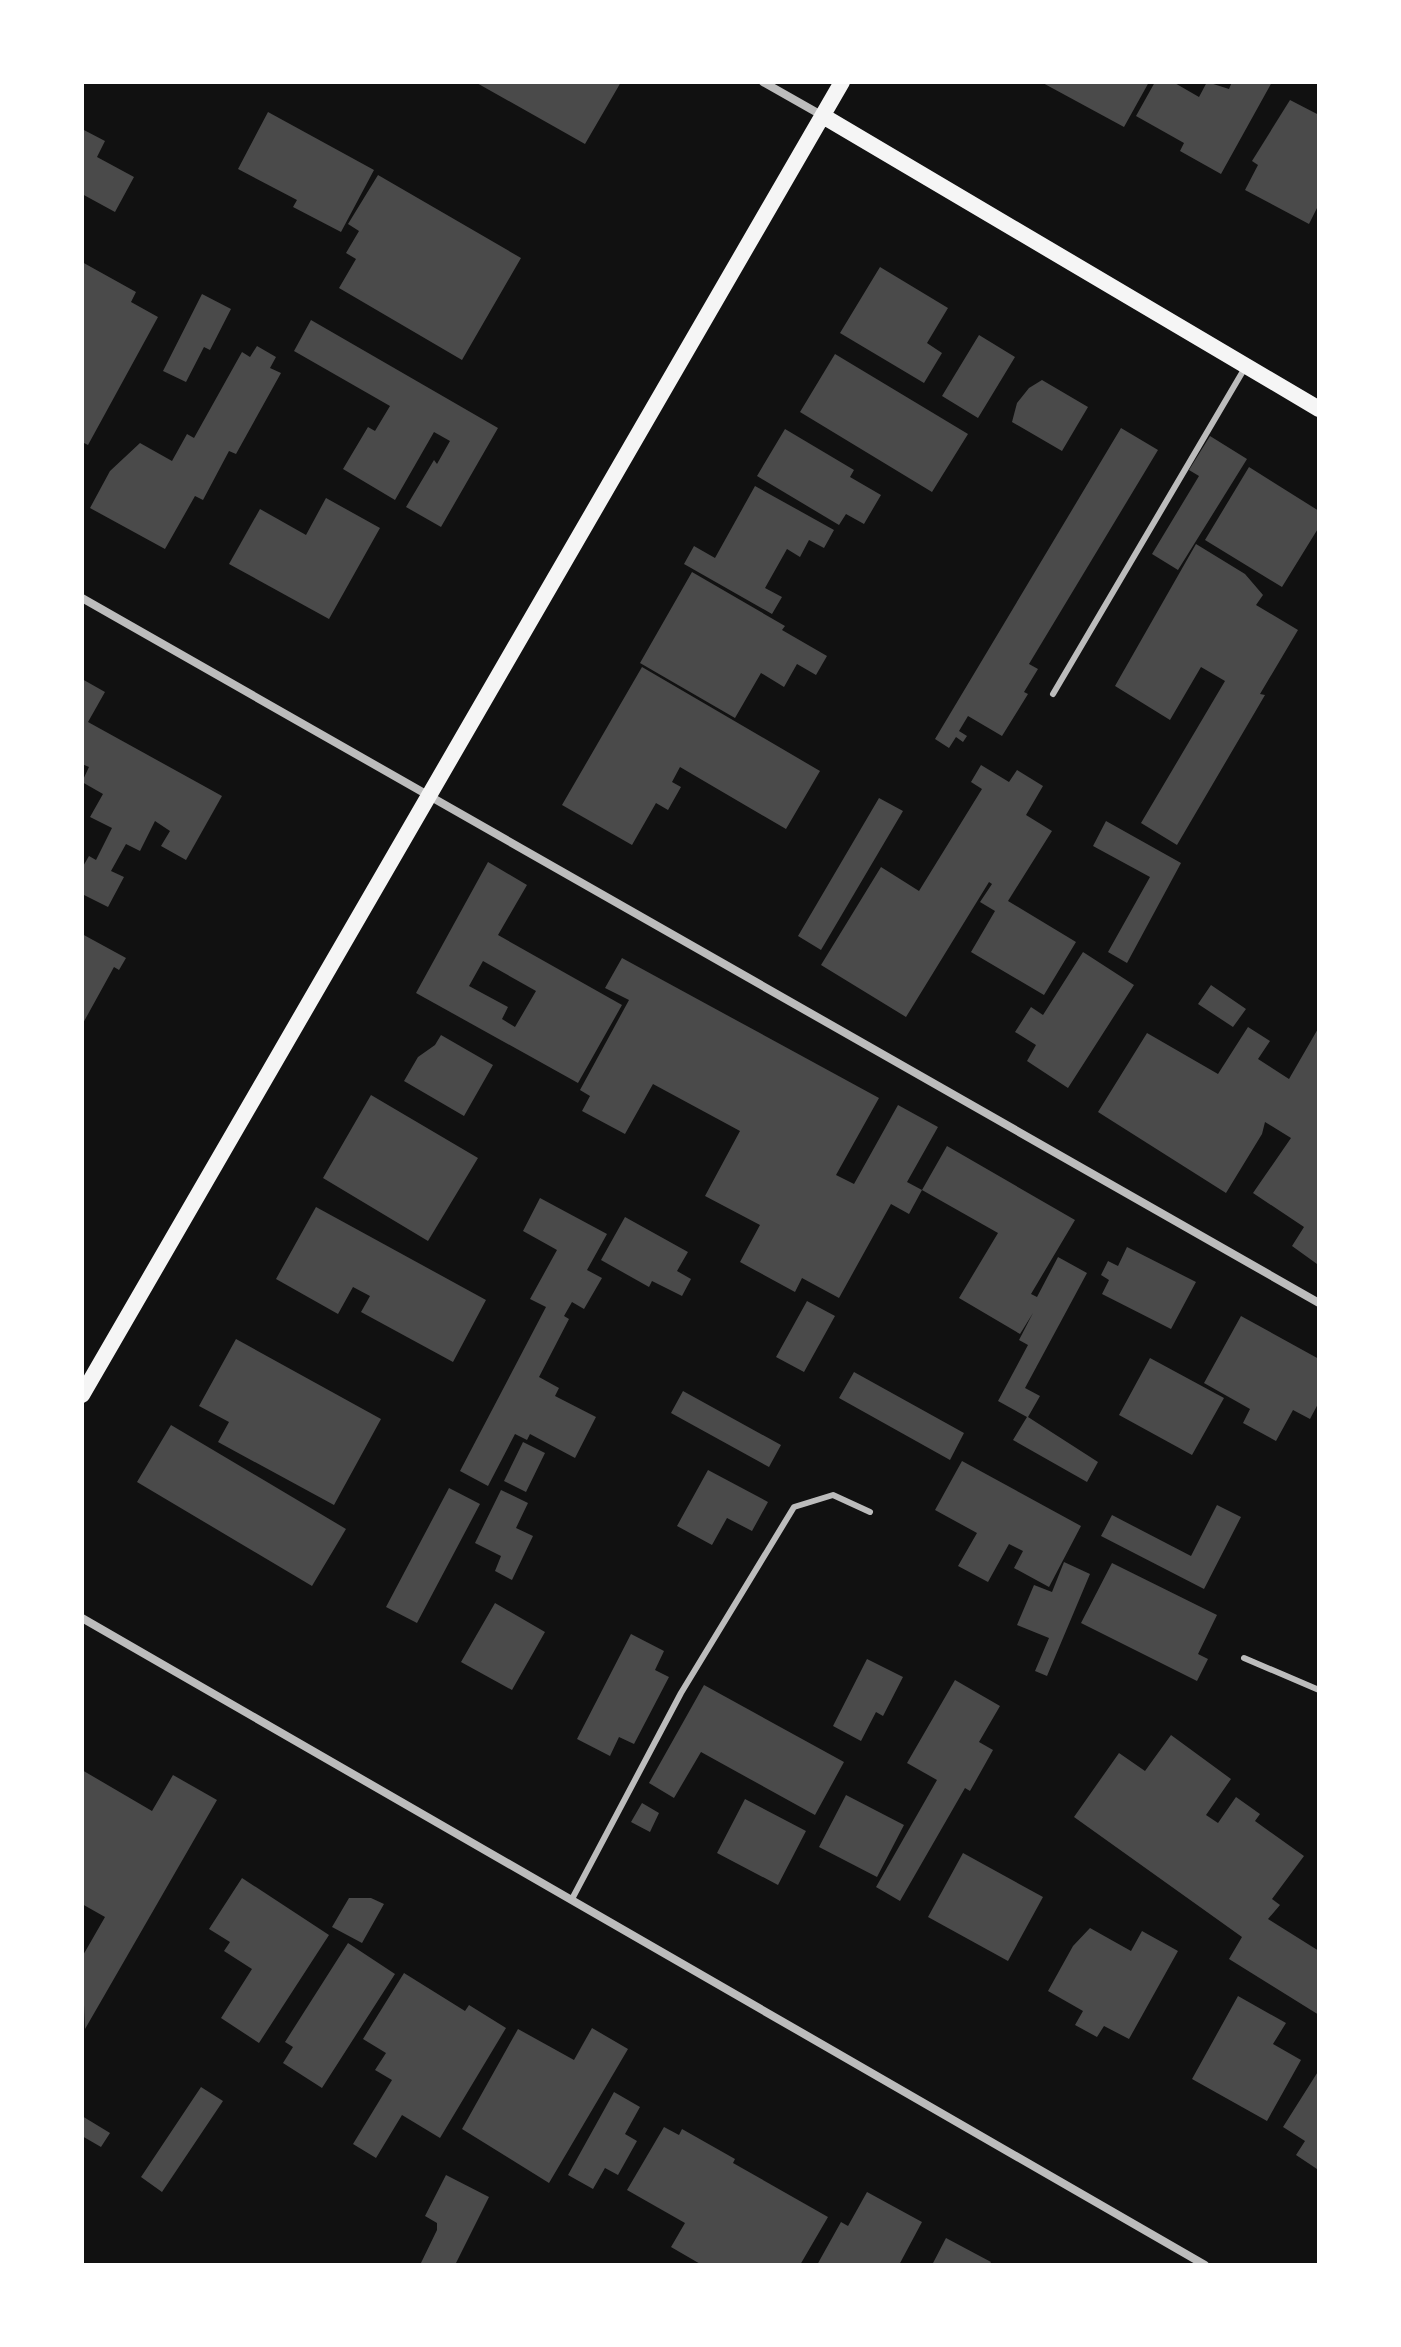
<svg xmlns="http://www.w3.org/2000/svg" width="1401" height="2347" font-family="Montserrat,sans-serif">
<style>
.building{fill:#4a4a4a;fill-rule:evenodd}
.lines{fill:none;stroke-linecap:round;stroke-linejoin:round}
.service{stroke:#bcbcbc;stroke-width:6}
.minor{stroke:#bcbcbc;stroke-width:8}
.secondary{stroke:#f5f5f5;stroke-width:16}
</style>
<rect width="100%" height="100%" fill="#111"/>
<path class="building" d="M475 82H621L585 144Z
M1041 82H1149L1124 127Z
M1155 82H1173L1199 97 1207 82 1229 89 1232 82H1272L1221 174 1180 151 1184 143 1136 116Z
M1290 100 1319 115V204L1309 224 1245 190 1258 165 1252 161Z
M268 112 374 170 341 232 293 207 297 200 238 169Z
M82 129 105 141 97 157 134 177 115 212 82 194Z
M378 175 521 258 462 360 339 288 356 259 346 253 359 231 348 224Z
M82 262 136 292 131 302 158 317 88 445 82 442Z
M880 267 948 308 927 343 942 353 924 383 840 333Z
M202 294 231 309 210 350 204 347 186 382 163 371Z
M311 320 498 428 441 527 406 507 434 460 437 464 450 441 434 432 395 500 343 469 368 427 375 431 390 406 294 351Z
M979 335 1015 357 978 418 942 396Z
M257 346 276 357 270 368 281 373 236 454 229 451 203 500 195 496 165 549 90 508 110 471 140 443 172 461 187 434 194 438 242 352 250 357Z
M835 354 968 434 932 492 800 412Z
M1042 380 1088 407 1062 451 1012 422 1017 403 1029 388Z
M1121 428 1158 450 1029 664 1038 669 1024 692 1028 694 1002 736 968 716 959 731 967 736 963 742 956 737 949 748 935 739Z
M785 429 854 470 850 477 881 495 864 524 846 514 839 525 757 476Z
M1210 436 1247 459 1178 570 1152 554 1199 476 1189 470Z
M1249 467 1319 511V527L1282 587 1205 540Z
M755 486 834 530 824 548 809 540 800 557 787 549 765 588 782 597 772 614 684 564 694 546 715 558Z
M326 498 380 528 329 619 229 564 260 509 306 535Z
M1196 544 1245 574 1263 595 1256 605 1298 630 1260 694 1265 695 1177 845 1141 823 1225 681 1201 667 1170 720 1115 686Z
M692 572 785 626 782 630 827 656 816 675 797 664 784 687 761 673 735 718 640 663Z
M642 667 820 771 786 829 680 767 672 782 681 787 668 810 656 803 632 845 562 805Z
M82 679 105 692 88 722 222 796 186 860 161 846 170 831 155 821 140 851 126 844 111 871 124 877 108 907 82 894V868L89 856 96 860 112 828 90 817 103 794 82 782 89 767 82 764Z
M981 765 1009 782 1017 770 1043 786 1026 815 1052 831 1008 901 1076 942 1044 995 971 952 995 911 980 902 992 884 989 882 906 1017 821 965 881 867 919 891 982 789 971 782Z
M879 798 903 811 821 950 798 936Z
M1106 821 1181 863 1127 963 1108 952 1150 877 1093 846Z
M488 862 527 885 498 935 622 1005 578 1083 416 993ZM483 961 536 991 515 1027 502 1019 508 1007 469 986Z
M82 934 126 958 119 970 114 967 82 1025Z
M1083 952 1134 985 1068 1088 1027 1061 1036 1045 1015 1032 1031 1007 1043 1015Z
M622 958 879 1098 836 1175 854 1184 898 1105 938 1127 907 1182 922 1190 909 1214 891 1204 839 1298 802 1278 795 1292 740 1262 760 1225 705 1196 740 1131 653 1084 625 1134 582 1111 590 1096 580 1090 629 1000 605 988Z
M1211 985 1246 1009 1233 1027 1198 1004Z
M1248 1027 1270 1041 1258 1059 1289 1079 1319 1027 1317 1264 1292 1246 1304 1227 1253 1193 1291 1138 1265 1122 1262 1134 1226 1193 1098 1112 1147 1033 1218 1074Z
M441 1035 493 1065 464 1116 404 1081 418 1057 435 1045Z
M371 1095 478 1158 428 1241 323 1178Z
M947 1146 1075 1220 1031 1294 1037 1297 1058 1257 1087 1273 1025 1388 1040 1396 1028 1417 1098 1462 1087 1482 1013 1440 1027 1417 998 1401 1028 1345 1019 1340 1033 1313 1020 1334 959 1298 998 1233 922 1190Z
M540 1198 607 1234 587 1270 602 1278 584 1309 572 1302 564 1316 569 1319 539 1377 559 1388 555 1396 596 1417 575 1458 530 1434 527 1440 515 1434 488 1486 460 1471 546 1307 530 1299 557 1250 523 1231Z
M316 1207 486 1300 453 1362 361 1312 370 1296 353 1287 338 1314 276 1279Z
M625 1217 688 1252 677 1271 691 1279 682 1296 652 1281 649 1287 601 1260Z
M1127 1247 1196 1282 1171 1329 1102 1294 1109 1280 1101 1275 1108 1261 1118 1266Z
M807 1301 835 1316 804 1372 776 1357Z
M1241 1316 1319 1359V1402L1310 1419 1293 1410 1276 1441 1243 1423 1250 1409 1204 1383Z
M236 1339 381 1419 334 1505 218 1442 229 1422 199 1406Z
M1150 1358 1224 1398 1192 1455 1119 1415Z
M854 1372 964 1433 950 1460 839 1398Z
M683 1391 781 1445 769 1467 671 1413Z
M171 1425 346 1529 312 1586 137 1482Z
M523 1442 545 1453 526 1492 504 1481Z
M962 1461 1081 1526 1049 1587 1014 1568 1023 1551 1009 1544 988 1582 958 1566 977 1533 935 1510Z
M708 1470 768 1502 752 1531 727 1518 712 1545 677 1526Z
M449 1488 480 1504 417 1623 386 1607Z
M501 1490 528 1503 516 1528 533 1536 512 1580 495 1571 501 1556 475 1543Z
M1217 1505 1241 1517 1204 1589 1101 1536 1112 1515 1191 1556Z
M1064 1562 1090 1574 1047 1676 1035 1671 1049 1638 1017 1625 1034 1585 1052 1592Z
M1112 1563 1217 1615 1198 1654 1208 1659 1197 1681 1081 1623Z
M495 1603 545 1632 512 1690 461 1662Z
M631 1634 664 1651 655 1670 669 1677 634 1744 619 1737 610 1756 577 1739Z
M867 1659 903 1677 883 1716 876 1712 861 1741 833 1726Z
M955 1680 1000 1706 979 1742 993 1750 970 1791 965 1788 900 1901 876 1887 937 1780 907 1763Z
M704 1685 844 1762 815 1815 701 1752 674 1798 649 1783Z
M1171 1735 1231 1779 1206 1815 1218 1823 1236 1797 1260 1814 1255 1821 1304 1856 1272 1899 1280 1905 1268 1919 1319 1951V2015L1229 1959 1242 1937 1074 1817 1119 1753 1145 1771Z
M82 1770 152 1811 173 1775 217 1800 85 2029 82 1957 105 1917 82 1904Z
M846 1795 904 1825 877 1877 819 1847Z
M745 1799 806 1831 778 1885 717 1853Z
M642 1803 659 1813 650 1832 631 1822Z
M963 1853 1043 1897 1008 1961 928 1917Z
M242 1878 329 1935 259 2043 221 2018 252 1969 224 1951 230 1942 209 1929Z
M349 1898H371L384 1904 362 1943 332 1927Z
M1090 1928 1131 1951 1142 1931 1178 1951 1129 2039 1104 2026 1097 2037 1075 2025 1083 2011 1048 1991 1073 1946Z
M348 1943 395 1974 322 2088 283 2063 293 2047 285 2042Z
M404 1973 465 2011 469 2005 506 2028 440 2138 402 2115 376 2158 353 2144 392 2080 375 2070 386 2053 363 2039Z
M1238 1996 1286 2023 1273 2044 1301 2060 1267 2121 1192 2079Z
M592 2028 628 2049 549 2183 462 2129 518 2029 574 2060Z
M1319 2070V2165L1317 2169 1296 2155 1305 2141 1283 2127Z
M201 2087 223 2101 162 2192 141 2177Z
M614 2092 640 2107 625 2134 637 2141 618 2175 605 2168 593 2189 568 2175Z
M82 2116 110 2133 101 2147 82 2136Z
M664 2127 679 2135 682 2129 735 2159 733 2163 828 2217 800 2265H702L671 2247 685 2223 627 2190Z
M446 2175 489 2197 455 2265H420L437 2230V2223L425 2216Z
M867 2192 922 2222 899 2265H817L841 2222 848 2226Z
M946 2238 991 2262 989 2265H932Z"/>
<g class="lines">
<path class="service" d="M1053 694 1246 366
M1244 1658 1319 1690
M572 1899 681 1693 794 1507 833 1495 870 1512"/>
<path class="minor" d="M763 82 823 116
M82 598 1319 1303
M82 1618 1205 2265"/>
<path class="secondary" d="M823 116 1319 409
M82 1395 842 82"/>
</g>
<rect width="1401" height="2347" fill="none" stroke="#ffffff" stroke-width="168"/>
</svg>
